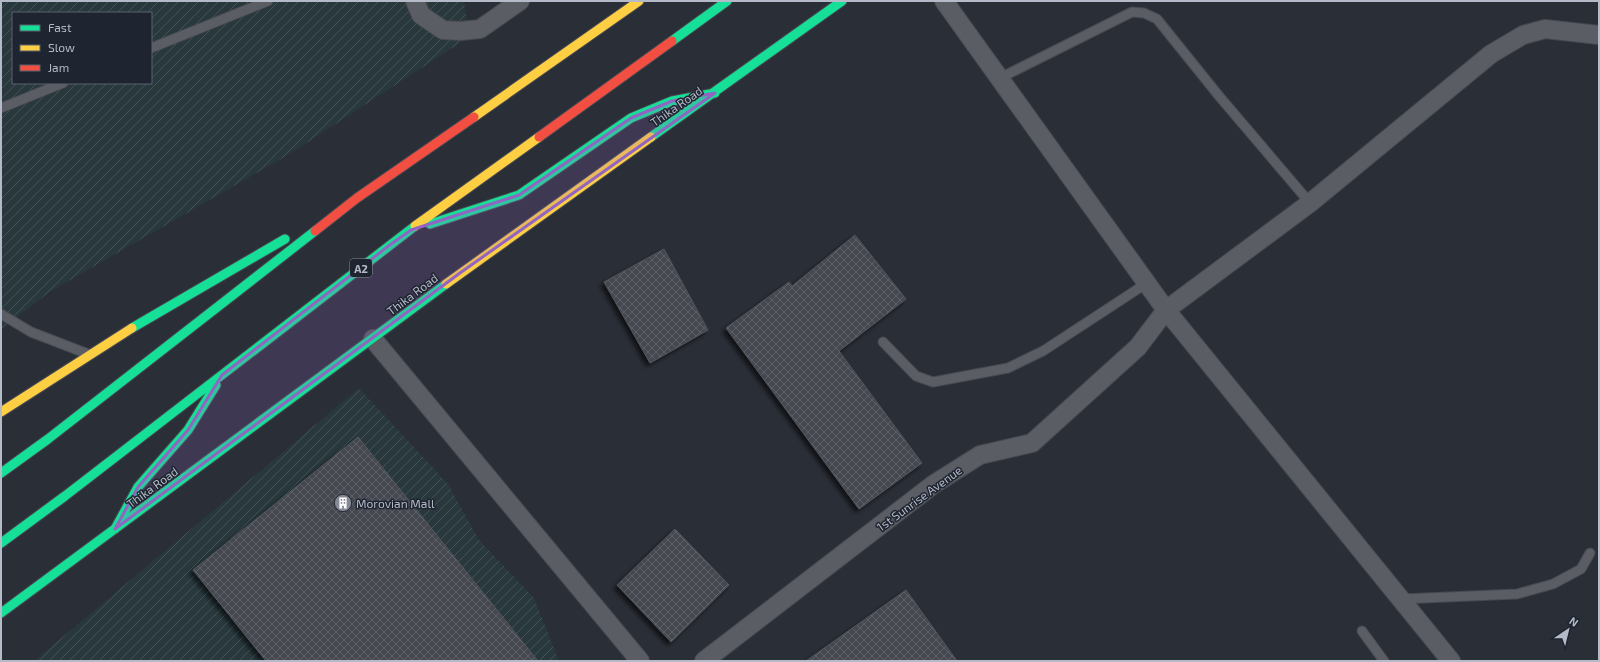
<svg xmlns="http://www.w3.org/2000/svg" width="1600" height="662" font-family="'Exo 2',sans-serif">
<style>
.garden{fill:url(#garden-furrows);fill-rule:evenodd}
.building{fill:url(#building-cross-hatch);stroke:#52565d;filter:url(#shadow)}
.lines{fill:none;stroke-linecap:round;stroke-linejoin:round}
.lane-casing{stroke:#46494f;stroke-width:11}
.street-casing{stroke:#46494f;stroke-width:20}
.fast-casing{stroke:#484b53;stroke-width:11}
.slow-casing{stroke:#484b53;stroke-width:11}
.jam-casing{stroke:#484b53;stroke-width:11}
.lane{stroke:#5a5d64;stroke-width:9}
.street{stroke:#5a5d64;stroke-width:18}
.fast{stroke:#16e098;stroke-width:9}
.slow{stroke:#ffcf43;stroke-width:9}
.jam{stroke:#f24e42;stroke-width:9}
.marked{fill:#9265c2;fill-opacity:0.2;stroke:#9265c2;stroke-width:3;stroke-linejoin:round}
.labels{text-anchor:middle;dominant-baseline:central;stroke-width:3;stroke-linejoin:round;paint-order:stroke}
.shield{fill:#1e2430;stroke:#878d9a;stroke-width:1}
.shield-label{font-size:11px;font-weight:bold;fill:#b4bac7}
.street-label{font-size:12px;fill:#b4bac7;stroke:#1e2430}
.poi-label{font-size:12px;fill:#b4bac7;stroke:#1e2430;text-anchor:start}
</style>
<defs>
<pattern id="garden-furrows" width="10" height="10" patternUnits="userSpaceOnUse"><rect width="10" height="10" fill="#28383c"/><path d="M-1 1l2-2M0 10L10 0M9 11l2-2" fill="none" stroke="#455357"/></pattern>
<pattern id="building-cross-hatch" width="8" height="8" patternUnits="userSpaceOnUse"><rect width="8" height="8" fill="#44484f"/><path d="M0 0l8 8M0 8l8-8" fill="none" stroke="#5d6067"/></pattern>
<filter id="shadow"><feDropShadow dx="-3.5" dy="3.5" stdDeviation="2" flood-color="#0009"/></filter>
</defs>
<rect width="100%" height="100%" fill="#2a2e36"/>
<path class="garden" d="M1 1H464L469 37 288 155 51 291 1 329ZM13 13H151V83H13Z
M359 388 448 484 479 540 534 598 559 661H34Z"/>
<path class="building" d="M855 235 906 299 839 351 922 463 859 509 726 328 789 282 792 286Z
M664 249 708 330 650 363 604 282Z
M358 437 538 661H266L193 570Z
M675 529 729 585 671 642 617 585Z
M906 590 957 661H806Z"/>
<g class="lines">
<defs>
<path id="lane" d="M151 48 268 1
M1000 78 1132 12 1144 13 1157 19 1219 96 1310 203
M1 108 63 83
M1 314 31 332 88 354
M883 342 916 376 933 382 1008 368 1043 351 1147 283
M1401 599 1517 594 1553 584 1581 569 1590 553
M1362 631 1384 661"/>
<path id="street" d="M415 1 421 15 443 30 461 31 480 29 520 1
M944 1 1166 310 1451 661
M373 339 640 661
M704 661 934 484 980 455 1032 443 1138 347 1166 310 1310 203 1491 54 1523 35 1545 29 1599 35"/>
<path id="fast" d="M672 41 727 1
M651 137 842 1
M430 224 519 195 631 118 672 101 715 93
M132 328 285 239
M1 473 48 439 315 231
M115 529 138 487 188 430 216 385
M1 543 65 496 415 226
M1 613 446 284"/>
<path id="slow" d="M474 117 639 1
M415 226 539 137
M446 284 651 137
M1 412 132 328"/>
<path id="jam" d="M539 137 672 41
M315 231 357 198 474 117"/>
</defs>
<use href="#lane" class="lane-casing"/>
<use href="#street" class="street-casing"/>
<use href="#fast" class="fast-casing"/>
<use href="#slow" class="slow-casing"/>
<use href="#jam" class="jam-casing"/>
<use href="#lane" class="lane"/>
<use href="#street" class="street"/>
<use href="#fast" class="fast"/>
<use href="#slow" class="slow"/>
<use href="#jam" class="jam"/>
</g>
<path class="marked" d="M715 93 460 273 115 529 138 487 188 430 222 375 391 244 411 230 519 195 631 118 672 101Z"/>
<defs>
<symbol id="building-disc" viewBox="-11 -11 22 22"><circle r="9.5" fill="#848994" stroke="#1e2430"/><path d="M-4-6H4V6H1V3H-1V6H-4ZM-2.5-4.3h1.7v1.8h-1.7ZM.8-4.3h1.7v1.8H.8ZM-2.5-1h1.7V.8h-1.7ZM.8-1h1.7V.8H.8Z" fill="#fff"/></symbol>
</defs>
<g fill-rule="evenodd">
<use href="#building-disc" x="333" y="493" width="20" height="20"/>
</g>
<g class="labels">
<rect class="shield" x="350" y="259" width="22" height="18" rx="3"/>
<g class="shield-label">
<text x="361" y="268">A2</text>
</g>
<g class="street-label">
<text transform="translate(676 106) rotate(-35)">Thika Road</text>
<text transform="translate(412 294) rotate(-37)">Thika Road</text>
<text transform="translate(152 487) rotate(-36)">Thika Road</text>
<text transform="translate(919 498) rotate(-36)">1st Sunrise Avenue</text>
</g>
<g class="poi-label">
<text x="356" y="503">Morovian Mall</text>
</g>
</g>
<rect width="1600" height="662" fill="none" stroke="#b4bac7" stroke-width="4"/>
<rect x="12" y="12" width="140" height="72" fill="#1e2430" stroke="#5a606c"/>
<rect x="20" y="25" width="20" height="6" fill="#16e098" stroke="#5a606c"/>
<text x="48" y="32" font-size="12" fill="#b4bac7">Fast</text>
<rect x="20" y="45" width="20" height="6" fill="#ffcf43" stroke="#5a606c"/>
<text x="48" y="52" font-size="12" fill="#b4bac7">Slow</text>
<rect x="20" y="65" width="20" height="6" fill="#f24e42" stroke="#5a606c"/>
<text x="48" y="72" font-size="12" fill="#b4bac7">Jam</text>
<g transform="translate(1568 630) rotate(35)" stroke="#1e2430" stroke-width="3" paint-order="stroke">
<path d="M0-3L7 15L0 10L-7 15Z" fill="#b4bac7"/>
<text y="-6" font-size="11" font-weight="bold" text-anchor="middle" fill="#b4bac7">N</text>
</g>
</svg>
